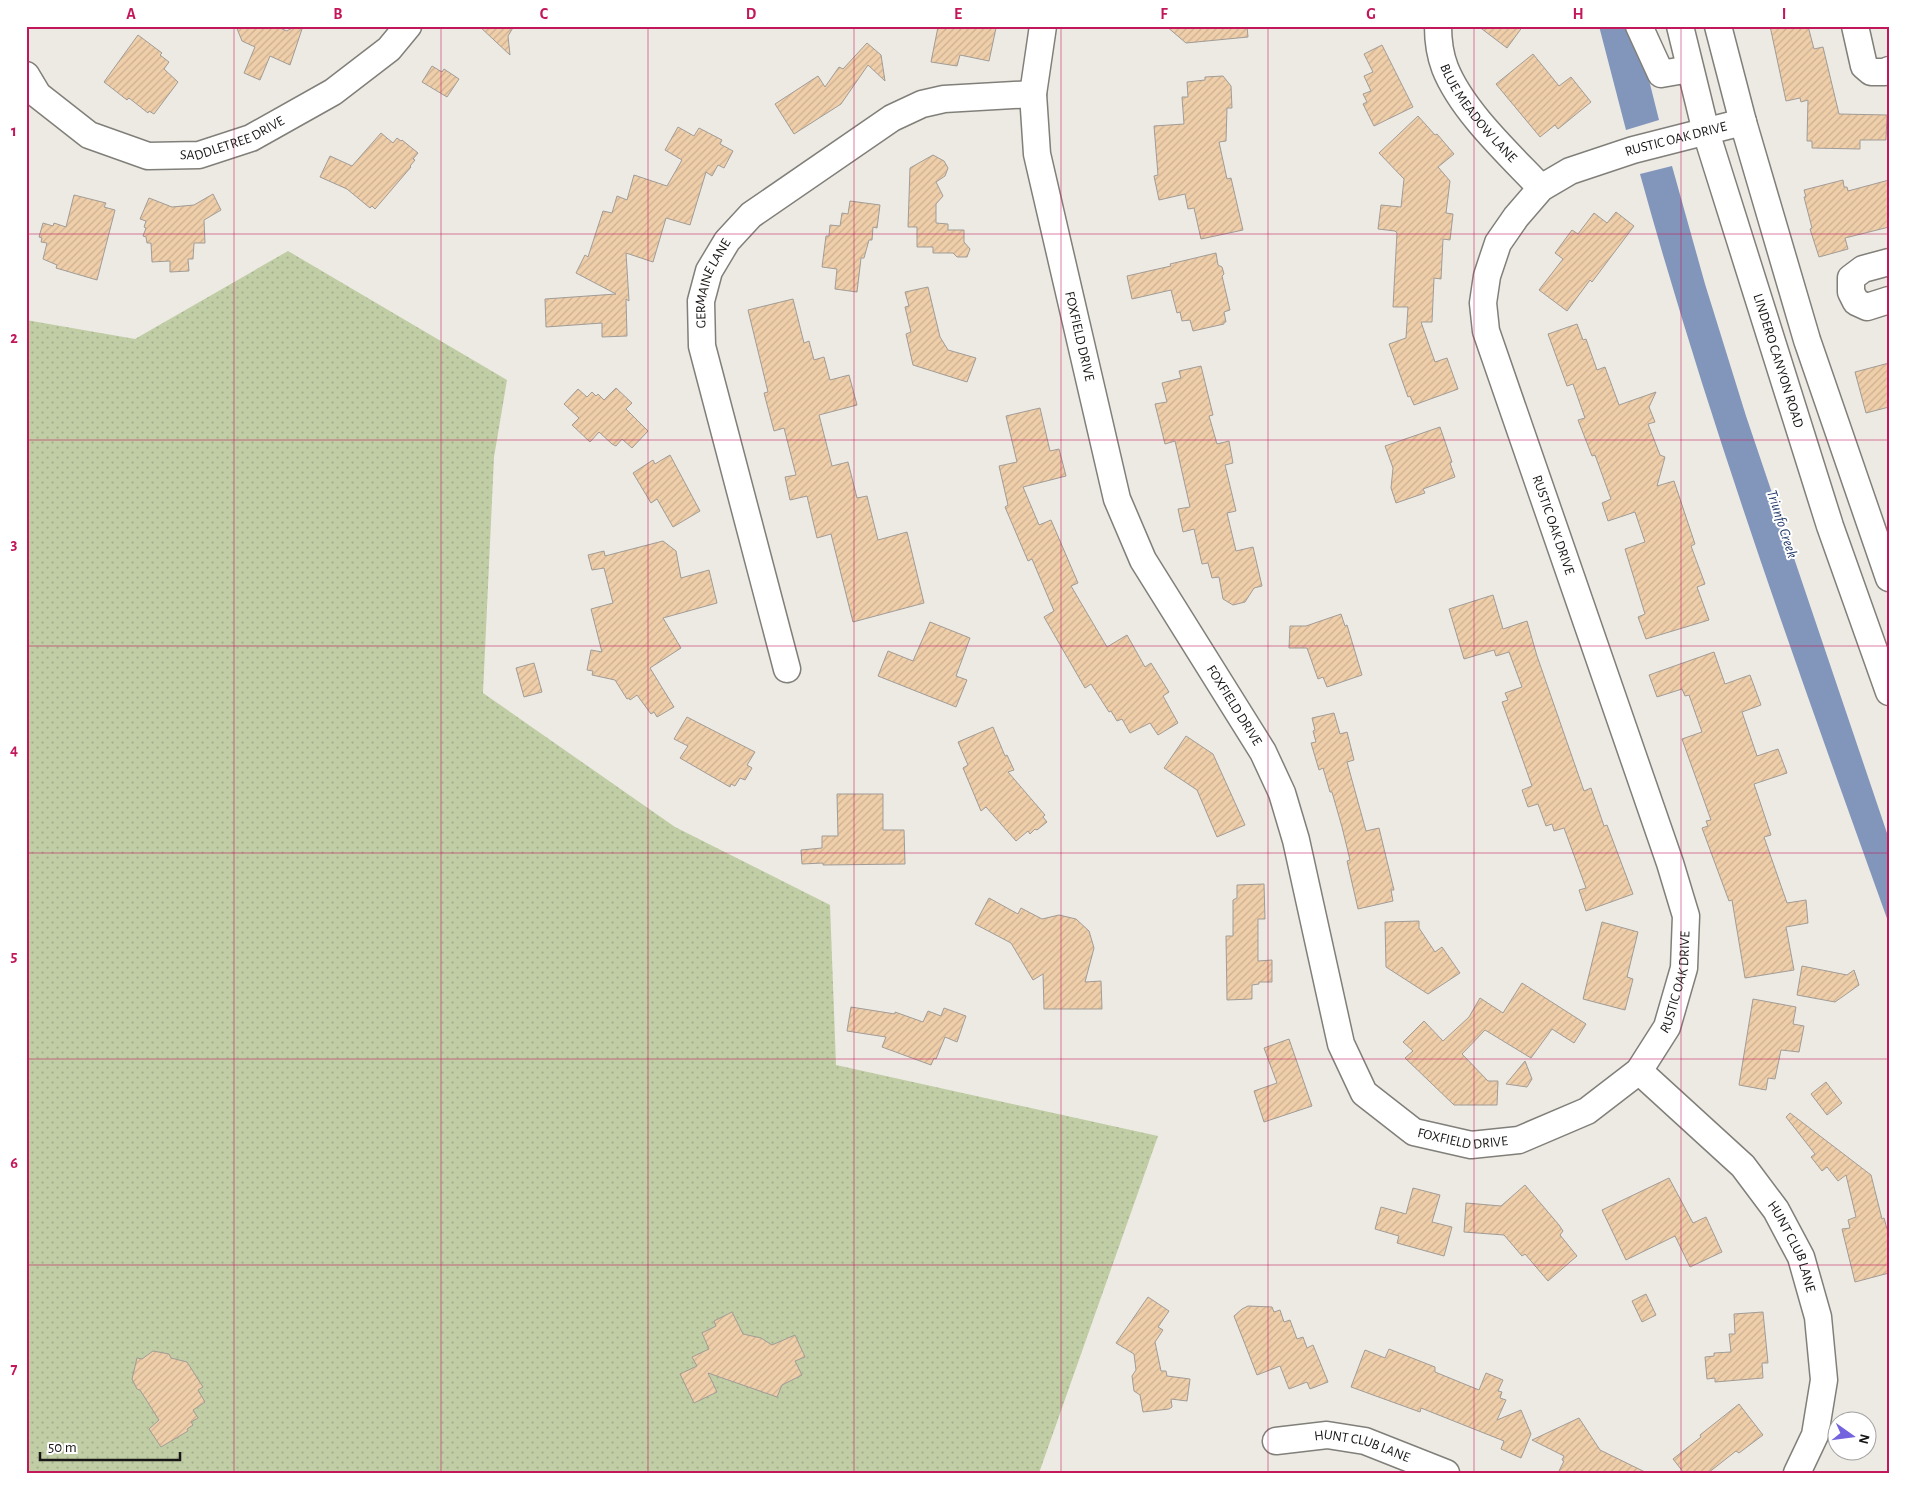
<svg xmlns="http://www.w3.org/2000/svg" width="1915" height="1499" font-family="'Alegreya Sans',sans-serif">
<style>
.grass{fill:url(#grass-dots)}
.water{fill:#8295bb}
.building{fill:url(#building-hatch);stroke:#a19c97}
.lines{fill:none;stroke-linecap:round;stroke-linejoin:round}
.minor-casing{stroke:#817f79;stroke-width:29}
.minor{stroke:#fff;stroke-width:26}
.grid{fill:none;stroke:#c2185b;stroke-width:1;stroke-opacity:0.55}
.labels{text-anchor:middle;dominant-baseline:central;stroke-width:4;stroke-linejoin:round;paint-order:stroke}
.street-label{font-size:14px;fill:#181715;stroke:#fff}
.water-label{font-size:15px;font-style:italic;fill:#233a6c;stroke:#fff}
.neatline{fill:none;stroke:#c2185b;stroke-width:2}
.grid-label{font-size:16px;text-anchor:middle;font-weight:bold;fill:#c2185b}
</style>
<defs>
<pattern id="grass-dots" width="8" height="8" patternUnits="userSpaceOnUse" patternTransform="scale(1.25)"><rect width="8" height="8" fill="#c0cda5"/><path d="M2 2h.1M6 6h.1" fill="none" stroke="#a4af8d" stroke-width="1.8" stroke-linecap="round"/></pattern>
<pattern id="building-hatch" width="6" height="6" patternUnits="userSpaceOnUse" patternTransform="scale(1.25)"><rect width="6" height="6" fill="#efceaa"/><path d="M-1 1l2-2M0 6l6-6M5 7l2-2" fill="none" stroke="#ccb091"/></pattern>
</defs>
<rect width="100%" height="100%" fill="#eceae3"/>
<path class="grass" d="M288 251 507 380 494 457 483 693 675 827 830 905 836 1065 1158 1136 1039 1473H26V320L135 339Z"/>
<path class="water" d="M1599 26H1630L1642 52 1659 120 1626 130Z
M1672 166 1705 284 1746 416 1889 839V924C1800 676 1710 428 1640 174Z"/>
<path class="building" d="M236 26H275L287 31 295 26H303L290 65 270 56 260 80 244 73 255 47 242 41Z
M479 26H514L508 36 510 55Z
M947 26H985L996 28 989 61 960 55 957 66 931 62 938 27 946 29Z
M1166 26H1247L1248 37 1186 43Z
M1478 26H1523L1507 48Z
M1770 26H1808L1814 49 1823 47 1839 114 1887 115 1886 140H1860V149L1812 148V141H1807L1808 100 1801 102 1800 98 1786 101Z
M138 35 162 53 160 55 169 62 164 69 178 82 154 114 149 111 148 113 129 98 127 100 104 82Z
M867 43 881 55 885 81 868 65 841 104 794 134 775 104 818 76 825 87 839 67 843 69Z
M1382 45 1413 107 1374 126 1363 104 1367 102 1363 94 1371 91 1364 76 1373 72 1364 54Z
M1533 54 1559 86 1571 77 1591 102 1558 129 1555 125 1540 137 1496 84Z
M432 66 442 72 444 69 459 79 447 97 422 82Z
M1223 76 1231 86 1232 108H1227L1226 141 1219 142 1227 179 1231 178 1243 230 1201 239 1194 208 1188 209 1185 194 1159 200 1154 176 1158 175 1154 126 1184 124 1182 97H1188L1187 82 1205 80V77Z
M1418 116 1435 135 1437 134 1454 154 1438 167 1450 181 1446 213 1453 214 1450 240 1443 239 1441 279 1434 278 1432 322H1421L1435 362 1447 358 1458 389 1414 405 1410 396 1408 397 1389 344 1406 338 1408 307H1393L1397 233 1395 231 1378 229 1381 205 1401 207 1404 179 1379 153Z
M678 127 694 136 699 128 722 140 720 144 733 151 724 168 718 165 712 176 706 172 690 225 666 218 653 262 626 253 629 301 626 299 627 336 602 337V323L546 327 545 299 616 294 576 273 585 255 588 257 603 211 612 213 617 196 627 200 634 175 667 186 682 160 665 150Z
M381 133 393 143 397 138 401 141 402 140 418 153 413 159 415 160 410 166 411 167 375 209 372 206 370 208 347 189 320 177 330 156 352 166Z
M933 155 944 161 948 168 945 176 936 182 943 196 936 204V223L948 224V230H964V242L970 249 967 257H957L953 253H933V247H917V227H908L910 168Z
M1843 180 1844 187H1847L1848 191 1889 180V227L1845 238 1848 249 1819 257 1810 229 1812 228 1804 197H1806L1804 190Z
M213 194 221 210 204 220 205 243H194L193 259H188L189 271 170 272V261L152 262 151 243H147L146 237 143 236 146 228 144 227 146 221 140 219 149 198 172 207 194 205Z
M74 195 106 203 104 207 115 210 97 280 56 268 57 265 43 259 47 243 41 242 42 238 39 237 43 223 53 226 54 223 66 227Z
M850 201 880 205 877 228 873 227 872 240H869L864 258H861L857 292 835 289 837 269 822 267 826 236H829L830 225 840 226 842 213 848 214Z
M1616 212 1634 226 1592 282 1590 280 1567 311 1539 290 1563 259 1555 253 1572 230 1578 234 1594 213 1607 223Z
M1216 253 1218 265 1222 267 1224 274 1222 276 1230 310 1224 312 1226 322H1224V324L1193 331 1190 320 1182 321 1180 312 1177 313 1171 290 1132 299 1127 276 1171 266 1170 264Z
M928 287 940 337 948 350 976 358 967 382 913 365 906 334 911 332 905 307 909 306 905 292Z
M793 299 804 343 809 341 814 360 824 357 830 380 849 375 857 405 819 415 832 466 848 462 857 498 867 496 878 540 907 532 924 603 853 622 831 534 817 538 807 496 790 500 785 477 796 475 784 428 774 431 764 393 768 392 748 310Z
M1577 324 1583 340 1586 339 1597 370 1605 367 1619 405 1656 392 1649 407 1655 422 1648 424 1660 455 1665 457 1657 486 1674 481 1695 544 1691 546 1705 584 1697 587 1709 620 1646 639 1638 617 1645 614 1625 549 1645 542 1635 512 1608 521 1602 503 1611 499 1595 455 1592 456 1578 420 1585 418 1573 384 1567 386 1548 334Z
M1889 363V407L1866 413 1855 372Z
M1201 366 1213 415 1209 416 1217 444 1229 441 1233 463 1225 465 1236 511 1227 513 1236 551 1253 547 1262 586 1254 588 1245 602 1233 605 1223 599 1219 577 1212 578 1208 563 1202 564 1194 529 1183 532 1178 509 1190 507 1175 441 1165 444 1155 404 1167 402 1162 383 1181 378 1179 371Z
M616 388 632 403 626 409 648 431 632 448 622 439 616 446 612 444 599 432 590 442 572 425 579 418 564 404 578 389 587 397 592 392 596 396 598 394 604 400Z
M1040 408 1050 451 1059 449 1066 476 1023 487 1039 525 1051 520 1078 583 1071 586 1107 647 1127 635 1145 667 1151 663 1169 692 1163 696 1178 723 1158 735 1150 723 1130 733 1122 719 1117 721 1111 711 1109 712 1091 684 1085 688 1044 617 1054 611 1032 559 1028 561 1005 507 1008 505 999 466 1017 462 1006 416Z
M1440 427 1452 462 1450 463 1455 477 1423 489 1425 493 1396 503 1391 488 1393 468 1385 446Z
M670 455 700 511 673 527 657 499 651 503 633 473 653 460 655 464Z
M663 541 676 551 681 578 709 570 717 603 663 618 681 648 650 668 674 707 657 717 654 712 651 714 637 695 630 700 629 698 627 699 615 680 592 675 593 671 587 670 591 650 602 652 591 609 613 603 604 568 592 570 588 555 604 551 605 556Z
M1493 595 1503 629 1527 621 1537 656 1584 791 1591 788 1604 826 1607 825 1633 894 1586 911 1579 890 1586 888 1564 828 1554 831 1552 824 1546 826 1538 804 1528 807 1522 790 1532 786 1502 702 1508 700 1505 693 1522 687 1509 652 1496 656 1494 650 1464 659 1449 609Z
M1341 614 1345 626 1347 625 1362 675 1327 687 1323 677 1318 679 1307 648H1289L1290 626H1306Z
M930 622 970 638 956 676 967 680 956 707 878 676 888 651 913 661Z
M1714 652 1725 684 1750 675 1761 705 1742 712 1757 756 1778 749 1787 773 1754 784 1771 835 1764 837 1787 903 1806 900 1808 923 1786 927 1794 970 1745 978 1732 900 1729 901 1702 828 1708 826 1706 821 1711 820 1682 739 1702 732 1689 695 1685 696 1682 689 1657 697 1649 675Z
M534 663 542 692 524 697 516 668Z
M1334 713 1340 734 1347 732 1354 760 1347 762 1366 831 1379 828 1394 890H1391L1393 901 1358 909 1347 861 1350 860 1342 827 1332 792H1330L1323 768 1319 770 1311 743 1316 742 1313 731 1315 730 1312 718Z
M687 717 755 752 747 765 752 768 745 780 740 778 735 786 731 784 730 787 680 758 688 746 674 739Z
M993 727 1005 756 1007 755 1014 770 1008 772 1045 815 1043 817 1047 822 1037 830 1035 829 1030 834 1028 831 1016 841 986 807 981 811 963 768 968 765 958 742Z
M1186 736 1213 754 1245 825 1217 837 1197 790 1164 768Z
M837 794H883V830H904L905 864 823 865V863L802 864 801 850 822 848V836H838Z
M1264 884 1265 919H1258V961L1272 960V982H1259V984L1252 985V999L1227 1000 1226 936H1233V900L1237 898V885Z
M989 898 1018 914 1021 908 1042 919 1059 915 1076 919 1089 931 1094 948 1085 982 1101 981 1102 1009H1044L1043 974 1033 980 1011 943 975 924Z
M1419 921V928L1435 952 1442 947 1460 973 1428 994 1386 967 1385 922Z
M1602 922 1638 932 1627 977 1633 979 1625 1010 1583 999Z
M1802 966 1847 975 1854 970 1859 985 1835 1002 1797 995Z
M1522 983 1586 1024 1574 1043 1552 1029 1531 1058 1485 1030 1462 1054 1488 1081H1498L1497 1105H1454L1405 1058 1413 1051 1403 1042 1424 1021 1443 1041 1469 1017 1480 998 1503 1013Z
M1753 999 1796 1007 1793 1024 1804 1026 1799 1052 1781 1050 1775 1079 1768 1078 1766 1090 1739 1085Z
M851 1007 895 1014V1012L923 1022 928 1011 941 1016 944 1008 966 1016 957 1042 945 1037 936 1059 934 1058 931 1065 882 1047 886 1037 847 1031Z
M1289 1039 1312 1106 1264 1122 1254 1091 1277 1083 1264 1048Z
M1525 1061 1532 1079 1527 1087 1506 1084Z
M1826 1082 1842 1103 1827 1115 1811 1094Z
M1790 1113 1871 1175 1882 1219 1884 1218 1889 1236V1273L1855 1282 1842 1229 1850 1228 1848 1220 1856 1217 1846 1175 1838 1181 1827 1167 1822 1171 1811 1157 1815 1154 1786 1117Z
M1669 1178 1693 1223 1706 1217 1722 1252 1690 1267 1675 1236 1626 1260 1602 1210Z
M1525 1185 1559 1225 1563 1231 1560 1235 1577 1256 1548 1281 1525 1254 1522 1256 1504 1235 1464 1232 1466 1203 1501 1206Z
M1413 1188 1440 1195 1432 1222 1452 1227 1444 1256 1397 1243 1399 1236 1375 1229 1381 1207 1406 1214Z
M1646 1294 1656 1315 1642 1322 1632 1301Z
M1148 1297 1169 1311 1158 1327 1163 1330 1155 1342 1161 1371H1166L1167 1376 1190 1379 1187 1401 1171 1399 1172 1407 1169 1409 1143 1412 1140 1395 1134 1391 1132 1376 1136 1370 1134 1354 1116 1343Z
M1248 1306 1272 1307 1274 1312 1280 1310 1284 1322 1290 1320 1297 1339 1303 1337 1307 1348 1313 1345 1328 1382 1310 1389 1307 1382 1289 1389 1280 1366 1257 1375 1234 1316 1242 1309Z
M732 1312 743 1334 761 1338 772 1345 795 1335 805 1357 795 1361 802 1375 782 1385 777 1397 708 1373 717 1392 694 1403 680 1374 697 1366 692 1357 709 1349 702 1333 716 1326 714 1321Z
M1763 1312 1768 1363H1762L1763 1378 1715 1382V1378L1707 1379 1705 1357 1714 1356V1353L1731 1352 1729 1334H1735L1734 1314Z
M1389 1349 1435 1367V1372L1479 1390 1486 1373 1503 1380 1498 1391 1502 1392 1500 1398 1506 1400 1497 1420 1521 1410 1531 1434 1521 1458 1501 1449 1504 1441 1421 1408 1420 1412 1351 1387 1365 1350 1385 1358Z
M153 1351 169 1354 171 1358 187 1362 203 1387 198 1390 205 1402 193 1410 198 1418 191 1422 193 1425 187 1429 188 1431 161 1447 149 1429 159 1420 140 1390 137 1389 132 1379 137 1358 142 1359Z
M1739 1404 1763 1435 1739 1453 1736 1451 1708 1473H1684L1673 1459 1701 1437 1700 1435Z
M1579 1418 1600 1450 1647 1473H1558L1564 1461 1562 1460 1564 1456 1532 1440Z"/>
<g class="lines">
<defs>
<g id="minor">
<path id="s1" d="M1043 26 1033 94 1037 154 1117 499 1143 560 1263 752 1282 793 1296 840 1341 1044 1364 1093 1414 1132 1471 1145 1519 1140 1587 1111 1639 1071 1667 1027 1684 968 1686 916 1670 863 1486 331 1483 303 1487 276 1498 243 1516 217 1541 188 1570 171 1633 150 1743 122"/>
<path id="s2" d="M1438 26C1438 40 1440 55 1445 68 1462 111 1509 154 1541 188"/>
<path d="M1639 26 1661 74 1690 69"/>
<path id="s3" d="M1680 26 1706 132 1830 526 1889 692"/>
<path d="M1718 26 1743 122 1807 340 1889 578"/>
<path d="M1855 26 1864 66 1871 72H1885L1889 70"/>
<path id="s4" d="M26 75 38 95 89 135 148 156 199 155 251 138 333 92 389 49 408 26"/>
<path d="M1889 262 1863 269 1851 278V292L1856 302 1867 307 1889 300"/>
<path id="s5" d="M787 669 702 346 701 301 709 271 727 241 751 215 892 118 922 104 944 99 1033 94"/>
<path id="s6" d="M1639 1071 1743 1166 1776 1210 1801 1257 1818 1317 1824 1380 1815 1435 1797 1473"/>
<path id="s7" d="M1276 1441 1327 1435 1365 1441 1446 1473"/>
</g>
</defs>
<use href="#minor" class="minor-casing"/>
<use href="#minor" class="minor"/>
</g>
<path class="grid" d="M234 26V1473M441 26V1473M648 26V1473M854 26V1473M1061 26V1473M1268 26V1473M1474 26V1473M1681 26V1473M26 234H1889M26 440H1889M26 646H1889M26 853H1889M26 1059H1889M26 1265H1889"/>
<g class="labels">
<g class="street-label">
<text stroke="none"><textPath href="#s2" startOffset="99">BLUE MEADOW LANE</textPath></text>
<text stroke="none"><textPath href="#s4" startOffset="238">SADDLETREE DRIVE</textPath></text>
<text stroke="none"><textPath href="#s1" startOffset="2531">RUSTIC OAK DRIVE</textPath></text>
<text stroke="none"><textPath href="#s5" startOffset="399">GERMAINE LANE</textPath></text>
<text stroke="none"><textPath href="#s1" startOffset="316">FOXFIELD DRIVE</textPath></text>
<text stroke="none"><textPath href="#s3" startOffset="349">LINDERO CANYON ROAD</textPath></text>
<text transform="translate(1553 525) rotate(71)">RUSTIC OAK DRIVE</text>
<text stroke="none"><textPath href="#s1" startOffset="721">FOXFIELD DRIVE</textPath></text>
<text stroke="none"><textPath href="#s1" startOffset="1541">RUSTIC OAK DRIVE</textPath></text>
<text stroke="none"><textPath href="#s1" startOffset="1246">FOXFIELD DRIVE</textPath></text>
<text stroke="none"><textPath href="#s6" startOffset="236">HUNT CLUB LANE</textPath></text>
<text stroke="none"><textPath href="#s7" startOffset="88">HUNT CLUB LANE</textPath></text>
</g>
<g class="water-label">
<text transform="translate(1782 524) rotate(72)">Triunfo Creek</text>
</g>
</g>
<rect width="1915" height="1499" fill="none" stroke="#ffffff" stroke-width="55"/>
<g transform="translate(1852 1436) rotate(104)"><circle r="24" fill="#ffffff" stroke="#a3a2a1"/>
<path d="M0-4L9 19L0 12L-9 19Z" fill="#7463de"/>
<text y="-8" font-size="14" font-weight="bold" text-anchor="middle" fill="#181715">N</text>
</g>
<path d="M40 1452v8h140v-8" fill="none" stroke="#181715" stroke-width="2.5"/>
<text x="48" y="1452" font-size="15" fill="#181715" stroke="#ffffff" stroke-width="4" paint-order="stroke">50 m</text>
<rect x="28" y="28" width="1860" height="1444" class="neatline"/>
<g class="grid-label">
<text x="131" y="19">A</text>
<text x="338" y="19">B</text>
<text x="544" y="19">C</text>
<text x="751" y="19">D</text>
<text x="958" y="19">E</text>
<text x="1164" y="19">F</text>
<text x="1371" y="19">G</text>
<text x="1578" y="19">H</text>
<text x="1784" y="19">I</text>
<text x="14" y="136">1</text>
<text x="14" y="343">2</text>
<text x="14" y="549">3</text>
<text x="14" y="755">4</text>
<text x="14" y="961">5</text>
<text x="14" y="1168">6</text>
<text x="14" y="1374">7</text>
</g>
</svg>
